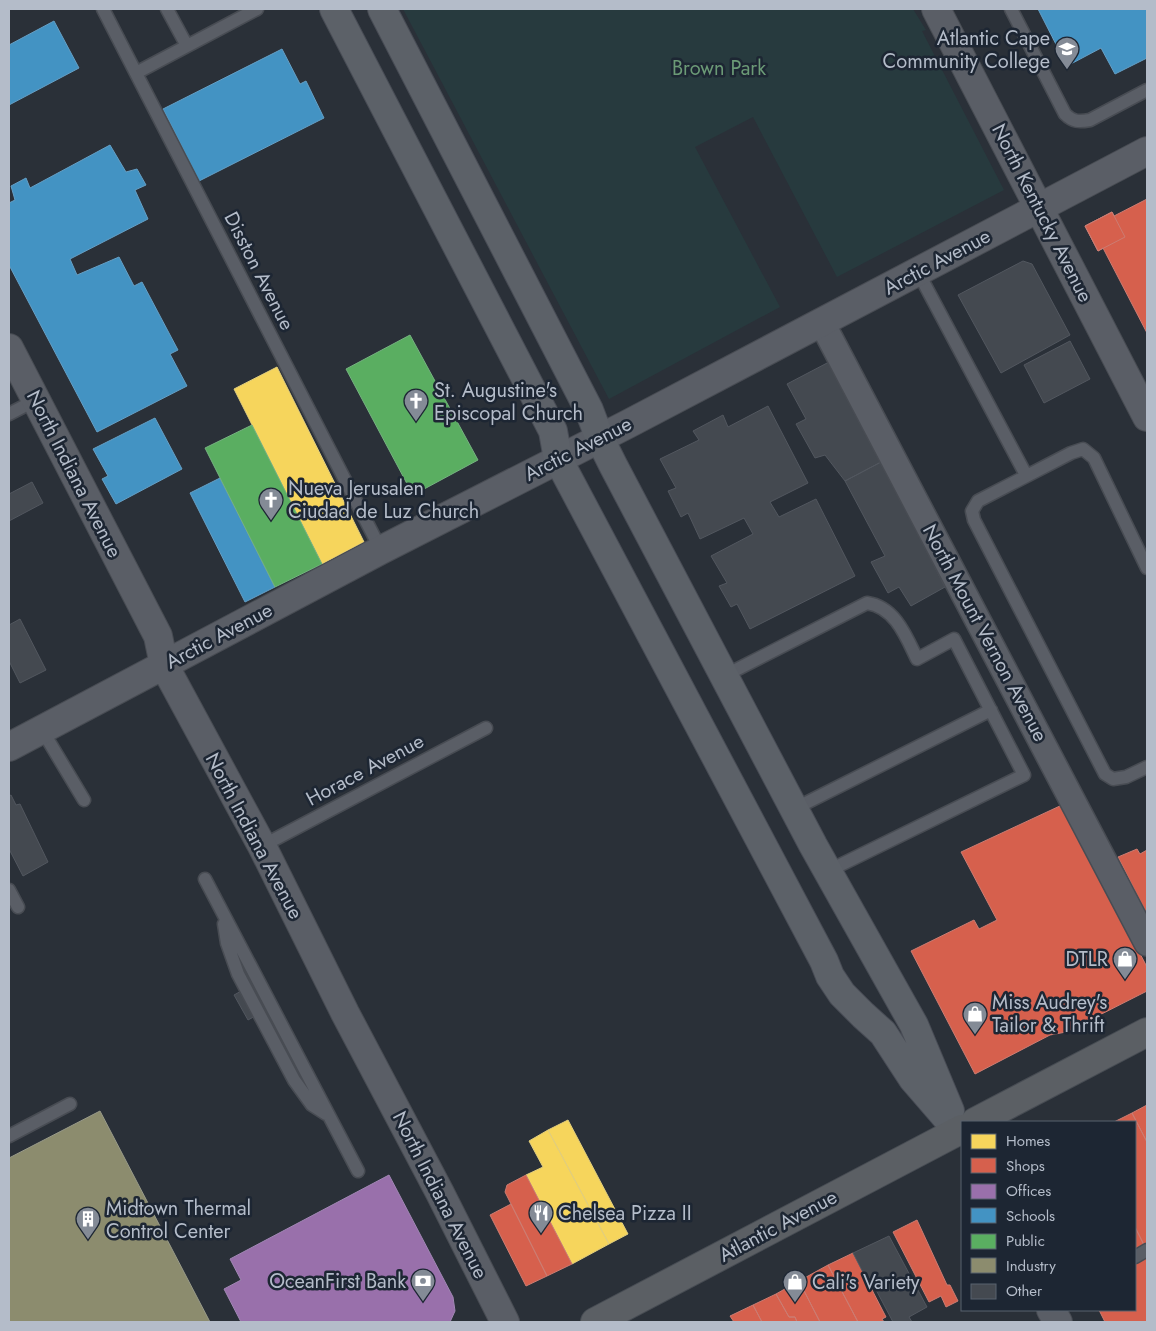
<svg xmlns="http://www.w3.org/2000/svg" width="1156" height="1331" font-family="Jost,sans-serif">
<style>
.green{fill:#273a3e}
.homes{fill:#f6d55c;stroke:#e2ce7d}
.shops{fill:#d6604d;stroke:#cc7c72}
.offices{fill:#9970ab;stroke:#a187b4}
.schools{fill:#4393c3;stroke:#659fc5}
.public{fill:#5aae61;stroke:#75b280}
.industry{fill:#8c8c6e;stroke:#989a89}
.building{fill:#444950;stroke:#52575f}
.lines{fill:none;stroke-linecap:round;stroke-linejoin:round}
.service-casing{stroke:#484c53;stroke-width:15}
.minor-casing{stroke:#484c53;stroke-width:28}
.tertiary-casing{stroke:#484c53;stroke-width:30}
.primary-casing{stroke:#484c55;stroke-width:30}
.trunk-casing{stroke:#474c53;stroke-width:30}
.service{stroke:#5a5e66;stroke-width:12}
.minor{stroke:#5a5e66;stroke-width:25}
.tertiary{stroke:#5a5e66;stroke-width:28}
.primary{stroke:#5c6168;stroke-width:28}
.trunk{stroke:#5b5f64;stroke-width:28}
.labels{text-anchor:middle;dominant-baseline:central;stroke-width:5;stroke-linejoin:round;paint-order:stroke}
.poi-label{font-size:20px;fill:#b4bcc9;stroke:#1d2633;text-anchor:start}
.park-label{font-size:20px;fill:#6b9a76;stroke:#1d2633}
.street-label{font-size:20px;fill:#b4bcc9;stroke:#1d2633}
</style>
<rect width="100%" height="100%" fill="#2a3038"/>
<path class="green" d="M403 9H913L926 30 922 31 1004 190 837 277 753 117 695 147 780 307 609 399Z"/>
<path class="homes" d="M277 367 364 542 322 564 234 389Z
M568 1120 628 1234 609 1244 548 1130Z
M548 1130 609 1244 572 1264 526 1175 543 1167 529 1141Z"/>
<path class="shops" d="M1147 199V333L1103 248 1098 251 1085 226 1112 212 1114 216Z
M1112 212 1125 237 1098 251 1085 226Z
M1062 805 1147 967V991L1066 1032 1050 1035 975 1074 911 951 974 920 979 929 997 920 961 852Z
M1137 849 1140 854 1147 850V914L1118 857Z
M1147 1105V1142L1132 1113Z
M1132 1113 1147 1142V1244L1144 1245 1135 1227V1122H1114Z
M526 1175 572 1264 547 1276 505 1192 507 1185Z
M511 1204 547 1276 526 1286 490 1215Z
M917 1220 947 1285H950L958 1301 946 1307 941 1296 929 1302 893 1232Z
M1135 1227 1144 1245 1135 1250Z
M853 1253 886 1317 882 1319 884 1322H858L828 1265Z
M1147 1257V1322H1105L1099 1310H1135V1263Z
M828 1265 858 1322H820L799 1281Z
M799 1281 820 1322H797L795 1317H789L776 1294Z
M776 1294 789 1317H795L797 1322H762L753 1305Z
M753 1305 762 1322H734L730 1316Z"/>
<path class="offices" d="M389 1175 453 1297 455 1311 450 1322H241L224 1289 241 1280 230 1259Z"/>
<path class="schools" d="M1038 9H1147V58L1115 74 1101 48 1067 66Z
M54 21 79 68 9 105V45Z
M282 49 300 84 306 81 324 118 199 181 163 109Z
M110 145 126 172 137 169 146 185 135 190 148 219 70 259 77 275 119 257 134 286 142 282 178 350 170 354 187 386 97 432 9 265V203L15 200 11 186 26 178 30 188Z
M155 418 182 469 116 504 102 479 108 476 93 449Z
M220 478 275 587 245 602 190 493Z"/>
<path class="public" d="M410 335 478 460 413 495 346 369Z
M252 425 322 564 275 587 205 448Z"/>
<path class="industry" d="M100 1111 210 1322H9V1158Z"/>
<path class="building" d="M1023 261 1032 264 1070 335 1001 373 958 295Z
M1070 341 1090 379 1044 403 1024 365Z
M829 362 881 462 845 481 825 455 815 458 796 424 806 419 787 384Z
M768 406 808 483 770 502 779 517 816 499 855 576 750 629 737 604 731 607 719 586 727 583 711 556 753 534 744 518 700 539 688 513 681 517 668 491 676 488 660 459 699 440 693 431 723 415 728 427Z
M881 462 945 587 911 606 899 587 888 593 871 562 885 556 845 481Z
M32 482 43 503 9 521V494Z
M20 619 46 670 20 683 9 661V625Z
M11 795 16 805 20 804 48 862 23 876 9 849V796Z
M263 979 277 1004 248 1020 234 995Z
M889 1236 927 1307 909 1317 912 1322H893L874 1286 871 1288 853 1253Z"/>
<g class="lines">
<defs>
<path id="service" d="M103 9 381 550
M167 9 187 46
M1011 9 1065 114C1073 122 1079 122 1090 120L1147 90
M136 73 257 9
M918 272 1026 475
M9 414 36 400
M1147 568 1094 458 1083 449 1071 453 978 501 972 511 974 520 1105 774 1113 779 1126 777 1147 767
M724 676 867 603C895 607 906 636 917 659L954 639 1024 775 828 871
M42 730 84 800
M794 809 991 710
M262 846 486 728
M205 879 358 1171
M9 890 18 907
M224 924 227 943 238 974 294 1080 312 1105 326 1114
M9 1136 70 1104
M1135 1257 1147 1250"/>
<path id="minor" d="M822 323 1147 943"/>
<path id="tertiary" d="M936 9 1147 417
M9 348 158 636 164 665 262 846 345 1013 440 1193 505 1322
M9 747 381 550 628 424 1147 151
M1051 1310 1058 1322"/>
<path id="primary" d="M334 9 553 431 558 459 824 961 830 976 842 994 863 1015 883 1033 913 1079 958 1131
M382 9 589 410 600 439 613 465 813 845 914 1025 950 1111"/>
<path id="trunk" d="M975 1122 1147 1032
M595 1322 962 1129"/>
</defs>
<use href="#service" class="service-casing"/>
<use href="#minor" class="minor-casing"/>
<use href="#tertiary" class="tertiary-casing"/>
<use href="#primary" class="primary-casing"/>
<use href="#trunk" class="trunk-casing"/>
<use href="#service" class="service"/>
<use href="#minor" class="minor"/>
<use href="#tertiary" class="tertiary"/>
<use href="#primary" class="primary"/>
<use href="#trunk" class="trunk"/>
</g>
<defs>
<symbol id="university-pin" viewBox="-11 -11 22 30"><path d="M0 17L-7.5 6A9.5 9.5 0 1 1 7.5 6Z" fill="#848b96" stroke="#1d2633"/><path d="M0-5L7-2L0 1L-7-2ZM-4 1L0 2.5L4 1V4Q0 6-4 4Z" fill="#fff"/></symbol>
<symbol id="church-pin" viewBox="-11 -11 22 30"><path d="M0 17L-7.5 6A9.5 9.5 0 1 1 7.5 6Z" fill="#848b96" stroke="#1d2633"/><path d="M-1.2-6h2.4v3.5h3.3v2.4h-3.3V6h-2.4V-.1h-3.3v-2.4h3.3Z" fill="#fff"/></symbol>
<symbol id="shop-pin" viewBox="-11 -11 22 30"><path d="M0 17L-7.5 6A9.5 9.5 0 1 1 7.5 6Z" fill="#848b96" stroke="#1d2633"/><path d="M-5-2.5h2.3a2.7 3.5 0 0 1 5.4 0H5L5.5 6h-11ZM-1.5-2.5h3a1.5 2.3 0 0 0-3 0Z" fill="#fff"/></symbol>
<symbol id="restaurant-pin" viewBox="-11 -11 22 30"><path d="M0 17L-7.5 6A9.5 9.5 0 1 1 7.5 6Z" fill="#848b96" stroke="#1d2633"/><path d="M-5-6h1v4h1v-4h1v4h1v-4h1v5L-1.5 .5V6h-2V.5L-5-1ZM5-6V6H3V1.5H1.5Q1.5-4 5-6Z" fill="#fff"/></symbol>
<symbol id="building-pin" viewBox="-11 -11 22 30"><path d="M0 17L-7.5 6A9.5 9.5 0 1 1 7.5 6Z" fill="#848b96" stroke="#1d2633"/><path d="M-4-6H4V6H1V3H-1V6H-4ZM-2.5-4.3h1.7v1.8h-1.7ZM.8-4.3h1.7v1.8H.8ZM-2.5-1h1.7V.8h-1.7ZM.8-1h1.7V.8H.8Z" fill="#fff"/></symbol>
<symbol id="bank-pin" viewBox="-11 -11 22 30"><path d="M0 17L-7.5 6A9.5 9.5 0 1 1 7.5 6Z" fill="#848b96" stroke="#1d2633"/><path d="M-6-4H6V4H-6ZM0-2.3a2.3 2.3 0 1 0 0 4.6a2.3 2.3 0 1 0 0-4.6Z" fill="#fff"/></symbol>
</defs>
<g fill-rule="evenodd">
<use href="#university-pin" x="1053" y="35" width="28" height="38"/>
<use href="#church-pin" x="402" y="387" width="28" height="38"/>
<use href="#church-pin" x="257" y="486" width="28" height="38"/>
<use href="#shop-pin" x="1111" y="945" width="28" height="38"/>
<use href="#shop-pin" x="961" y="1000" width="28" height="38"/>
<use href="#restaurant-pin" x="527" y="1199" width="28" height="38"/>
<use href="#building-pin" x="74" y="1205" width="28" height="38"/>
<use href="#bank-pin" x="409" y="1267" width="28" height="38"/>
<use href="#shop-pin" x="781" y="1268" width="28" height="38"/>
</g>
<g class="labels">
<g class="poi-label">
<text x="1050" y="38" text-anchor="end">Atlantic Cape<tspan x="1050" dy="23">Community College</tspan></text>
<text x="434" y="390">St. Augustine's<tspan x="434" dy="23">Episcopal Church</tspan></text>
<text x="288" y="488">Nueva Jerusalen<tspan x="288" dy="23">Ciudad de Luz Church</tspan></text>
<text x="1108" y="959" text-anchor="end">DTLR</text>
<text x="992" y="1002">Miss Audrey's<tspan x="992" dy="23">Tailor &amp; Thrift</tspan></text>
<text x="106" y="1208">Midtown Thermal<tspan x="106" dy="23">Control Center</tspan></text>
<text x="558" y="1213">Chelsea Pizza II</text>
<text x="406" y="1281" text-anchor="end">OceanFirst Bank</text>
<text x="812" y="1282">Cali's Variety</text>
</g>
<g class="park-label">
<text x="719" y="68">Brown Park</text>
</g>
<g class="street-label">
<text transform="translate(1042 213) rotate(63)">North Kentucky Avenue</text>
<text transform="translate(937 262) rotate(-28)">Arctic Avenue</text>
<text transform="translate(259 271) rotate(63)">Disston Avenue</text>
<text transform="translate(578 449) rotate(-27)">Arctic Avenue</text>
<text transform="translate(74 474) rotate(63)">North Indiana Avenue</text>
<text transform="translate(985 633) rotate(62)">North Mount Vernon Avenue</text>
<text transform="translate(219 636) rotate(-28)">Arctic Avenue</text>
<text transform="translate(365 770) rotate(-28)">Horace Avenue</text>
<text transform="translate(254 836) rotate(62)">North Indiana Avenue</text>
<text transform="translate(440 1195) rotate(63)">North Indiana Avenue</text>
<text transform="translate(778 1226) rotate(-28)">Atlantic Avenue</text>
</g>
</g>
<rect width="1156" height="1331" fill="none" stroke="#b4bcc9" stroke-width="20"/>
<rect x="961" y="1121" width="175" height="190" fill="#1d2633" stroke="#59626f"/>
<rect x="971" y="1134" width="25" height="15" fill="#f6d55c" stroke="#59626f"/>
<text x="1006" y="1146" font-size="15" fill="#b4bcc9">Homes</text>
<rect x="971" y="1158" width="25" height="15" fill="#d6604d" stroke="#59626f"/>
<text x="1006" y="1171" font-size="15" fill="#b4bcc9">Shops</text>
<rect x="971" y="1184" width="25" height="15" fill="#9970ab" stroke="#59626f"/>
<text x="1006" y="1196" font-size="15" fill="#b4bcc9">Offices</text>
<rect x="971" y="1208" width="25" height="15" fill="#4393c3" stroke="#59626f"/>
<text x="1006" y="1221" font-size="15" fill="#b4bcc9">Schools</text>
<rect x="971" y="1234" width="25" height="15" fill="#5aae61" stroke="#59626f"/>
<text x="1006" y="1246" font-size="15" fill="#b4bcc9">Public</text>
<rect x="971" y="1258" width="25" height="15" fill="#8c8c6e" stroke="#59626f"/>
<text x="1006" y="1271" font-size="15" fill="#b4bcc9">Industry</text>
<rect x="971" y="1284" width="25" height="15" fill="#444950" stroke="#59626f"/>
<text x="1006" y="1296" font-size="15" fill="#b4bcc9">Other</text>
</svg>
